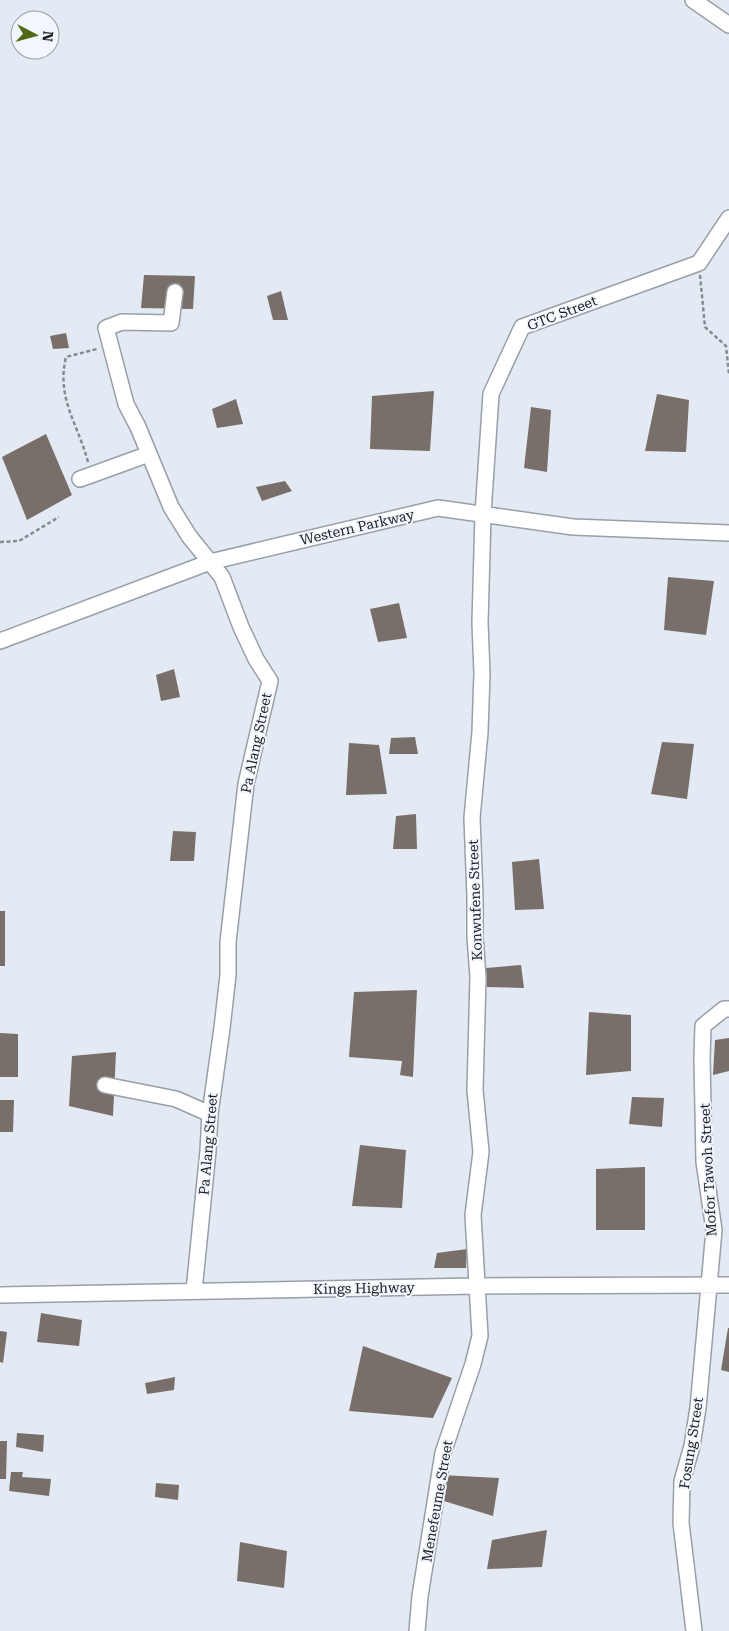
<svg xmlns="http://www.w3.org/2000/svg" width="729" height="1631" font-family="'Roboto Serif',serif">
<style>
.building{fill:#786e6a}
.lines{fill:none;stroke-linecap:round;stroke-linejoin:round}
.minor-casing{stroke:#989fa7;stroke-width:18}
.path{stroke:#868b91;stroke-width:2.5;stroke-dasharray:4 2.5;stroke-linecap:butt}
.minor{stroke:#fff;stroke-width:15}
.labels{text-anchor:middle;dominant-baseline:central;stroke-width:4;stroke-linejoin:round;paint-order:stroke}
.street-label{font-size:14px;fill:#1c1e21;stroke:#f2f7fe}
</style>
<rect width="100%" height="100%" fill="#e3eaf3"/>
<path class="building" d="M144 275 195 276 193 309 141 308Z
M281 291 288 320H273L267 296Z
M66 333 69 348 53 349 50 336Z
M434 391 430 451 370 449 372 396Z
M657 394 689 400 686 452 645 451Z
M236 399 243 424 217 428 212 409Z
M531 407 551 410 547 472 524 468Z
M46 434 72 495 27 520 2 457Z
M285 481 292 491 262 501 256 487Z
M668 577 714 581 706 635 664 630Z
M399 603 407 638 378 642 370 609Z
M174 669 180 697 161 701 156 675Z
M415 737 418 754H389L391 738Z
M662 742 694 744 687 799 651 794Z
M349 743 379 745 387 794 346 795Z
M416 814 417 849H393L396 816Z
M173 831 196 832 194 861H170Z
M539 859 544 909 515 910 512 862Z
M0 911H5V966H0Z
M521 965 524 988 487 987 486 968Z
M417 990 413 1077 400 1075 402 1061 349 1057 354 992Z
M589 1012 631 1015V1071L586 1075Z
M0 1033 18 1034V1077H0Z
M729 1038V1071L713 1075 715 1040Z
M116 1052 113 1116 69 1106 72 1056Z
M632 1097 664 1098 662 1127 629 1124Z
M0 1100H14L13 1132H0Z
M360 1145 406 1150 402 1208 352 1206Z
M645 1167V1230H596V1169Z
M467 1249 466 1268H434L437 1253Z
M41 1313 82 1320 79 1346 37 1342Z
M728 1328H729V1372L721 1370Z
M0 1331 7 1332 3 1363 0 1362Z
M363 1346 452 1378 433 1418 349 1411Z
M175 1377 174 1390 147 1394 145 1383Z
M17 1433 44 1435 43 1452 16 1447Z
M0 1441H7L6 1479H0Z
M11 1472H23L22 1477 51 1479 49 1496 9 1491Z
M440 1475 499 1478 493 1516 434 1498Z
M156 1483 179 1485 178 1500 155 1497Z
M547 1530 542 1567 487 1569 492 1540Z
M240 1542 287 1551 284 1588 237 1581Z"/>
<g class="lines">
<defs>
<path id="minor" d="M693 0 729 25
M175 292 171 323 122 322 106 328 126 404 138 427 171 507 189 536 222 577 241 627 256 659 270 681 246 784 228 942V975L222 1028 210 1114 208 1151 194 1291
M80 479 149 454
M0 641 210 562 438 508 573 527 729 533
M105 1085 176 1099 210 1114
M0 1295 476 1286 729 1285
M417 1631 420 1596 443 1453 473 1364 480 1336 473 1215 481 1152 475 1090 478 977 475 937V897L472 818 480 732 482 673 480 623 483 514 491 394 522 327 699 263 729 218
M694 1631 681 1523 682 1481 692 1446 698 1408 714 1230 704 1162 702 1058 703 1026 724 1009H729"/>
</defs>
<use href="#minor" class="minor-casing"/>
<path class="path" d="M700 275 705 327 726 346 729 374
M88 462C78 424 56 398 66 357L97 349
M0 542 19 541 59 517"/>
<use href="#minor" class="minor"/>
</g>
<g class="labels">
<g class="street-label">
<text transform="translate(562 313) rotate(-21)">GTC Street</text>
<text transform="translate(357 527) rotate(-13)">Western Parkway</text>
<text transform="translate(256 743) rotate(-78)">Pa Alang Street</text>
<text transform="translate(475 900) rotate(-92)">Konwufene Street</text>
<text transform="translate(208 1144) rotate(-85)">Pa Alang Street</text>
<text transform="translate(708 1170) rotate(-93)">Mofor Tawoh Street</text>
<text transform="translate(364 1288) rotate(-1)">Kings Highway</text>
<text transform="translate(691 1443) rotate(-81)">Fosung Street</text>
<text transform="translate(437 1501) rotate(-80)">Menefeume Street</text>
</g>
</g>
<g transform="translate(35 35) rotate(96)"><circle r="24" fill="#f2f7fe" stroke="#9ca0a6"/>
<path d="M0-4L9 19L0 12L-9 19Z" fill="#516817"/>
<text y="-8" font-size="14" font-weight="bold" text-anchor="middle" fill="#1c1e21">N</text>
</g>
</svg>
